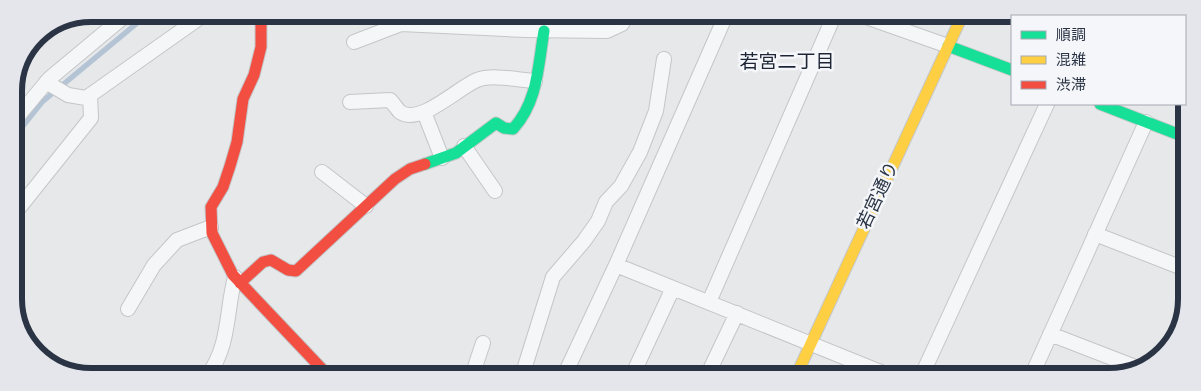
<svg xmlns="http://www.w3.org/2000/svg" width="1201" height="391" font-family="Overpass,'Noto Sans JP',sans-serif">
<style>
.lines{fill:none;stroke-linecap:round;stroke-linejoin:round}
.stream{stroke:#b4c4d5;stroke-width:5.5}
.street-casing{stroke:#c4c6c8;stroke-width:16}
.fast-casing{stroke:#c4c6c8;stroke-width:13}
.slow-casing{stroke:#c4c6c8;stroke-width:13}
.jam-casing{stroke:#c4c6c8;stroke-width:13}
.street{stroke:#f5f6f7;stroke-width:14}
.fast{stroke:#16e098;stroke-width:11}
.slow{stroke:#ffcf43;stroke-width:11}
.jam{stroke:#f24e42;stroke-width:11}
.labels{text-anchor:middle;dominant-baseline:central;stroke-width:5;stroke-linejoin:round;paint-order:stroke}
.street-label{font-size:18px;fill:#2b3445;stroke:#f4f6f9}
.neighbourhood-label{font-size:19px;fill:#1d2536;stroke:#f4f6f9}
.rim{fill:none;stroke:#2b3445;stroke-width:6}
</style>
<rect width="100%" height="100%" fill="#e6e8ea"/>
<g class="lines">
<path class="stream" d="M14 137 42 102 148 14"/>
<defs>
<path id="street" d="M863 16 948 46
M354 42 401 24 525 30 607 31 622 24 626 15
M46 82 68 95 86 98 205 14
M350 102 390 100C393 103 397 109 400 112 420 126 459 87 477 80 493 74 518 80 535 81
M424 112 442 158
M14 121 49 79 127 14
M464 146 495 191
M322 172 366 206
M15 213 91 118 90 95
M1095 234 1185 269
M616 265 893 377
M709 302 834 16
M128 309 154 265 177 240 211 227
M1050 334 1138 368
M208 375C230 345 226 311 235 277
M472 376 483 343
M522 376 553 277 584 241 598 221 606 202 621 186 640 152 656 111 664 59
M564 376 616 265 726 15
M632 376 673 288
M707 376 737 313
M921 377 1047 104
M1031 377 1146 122"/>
<path id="fast" d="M948 46 1012 70
M1100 104 1185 137
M425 164 456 153 496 123 504 128 513 129C538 102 538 66 544 31"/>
<path id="slow" d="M796 376 962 16"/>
<path id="jam" d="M261 14V47L254 75 243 99 237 142 230 166 223 187 211 207 212 233 233 275 322 369
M240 283 263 262 271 260 288 270 296 271 395 179 410 169 425 164"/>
</defs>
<use href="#street" class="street-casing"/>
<use href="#fast" class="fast-casing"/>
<use href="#slow" class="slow-casing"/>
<use href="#jam" class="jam-casing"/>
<use href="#street" class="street"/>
<use href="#fast" class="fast"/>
<use href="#slow" class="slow"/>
<use href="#jam" class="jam"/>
</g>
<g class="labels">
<g class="street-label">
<text transform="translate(879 196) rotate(-65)">若宮通り</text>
</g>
<g class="neighbourhood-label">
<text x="787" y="63">若宮二丁目</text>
</g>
</g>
<path d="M0 0H1201V391H0ZM91 22H1109A69 69 0 0 1 1178 91V299A69 69 0 0 1 1109 368H91A69 69 0 0 1 22 299V91A69 69 0 0 1 91 22Z" fill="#e4e6eb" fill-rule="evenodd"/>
<path class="rim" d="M91 22H1109A69 69 0 0 1 1178 91V299A69 69 0 0 1 1109 368H91A69 69 0 0 1 22 299V91A69 69 0 0 1 91 22Z"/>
<rect x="1011" y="15" width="175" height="90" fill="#f4f6f9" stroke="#a4a8b1"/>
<rect x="1021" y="31" width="25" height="8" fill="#16e098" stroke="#a4a8b1"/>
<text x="1056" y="40" font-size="15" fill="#2b3445">順調</text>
<rect x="1021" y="56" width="25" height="8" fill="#ffcf43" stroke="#a4a8b1"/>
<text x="1056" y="65" font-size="15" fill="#2b3445">混雑</text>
<rect x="1021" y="81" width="25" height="8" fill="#f24e42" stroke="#a4a8b1"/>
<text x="1056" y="90" font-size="15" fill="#2b3445">渋滞</text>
</svg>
